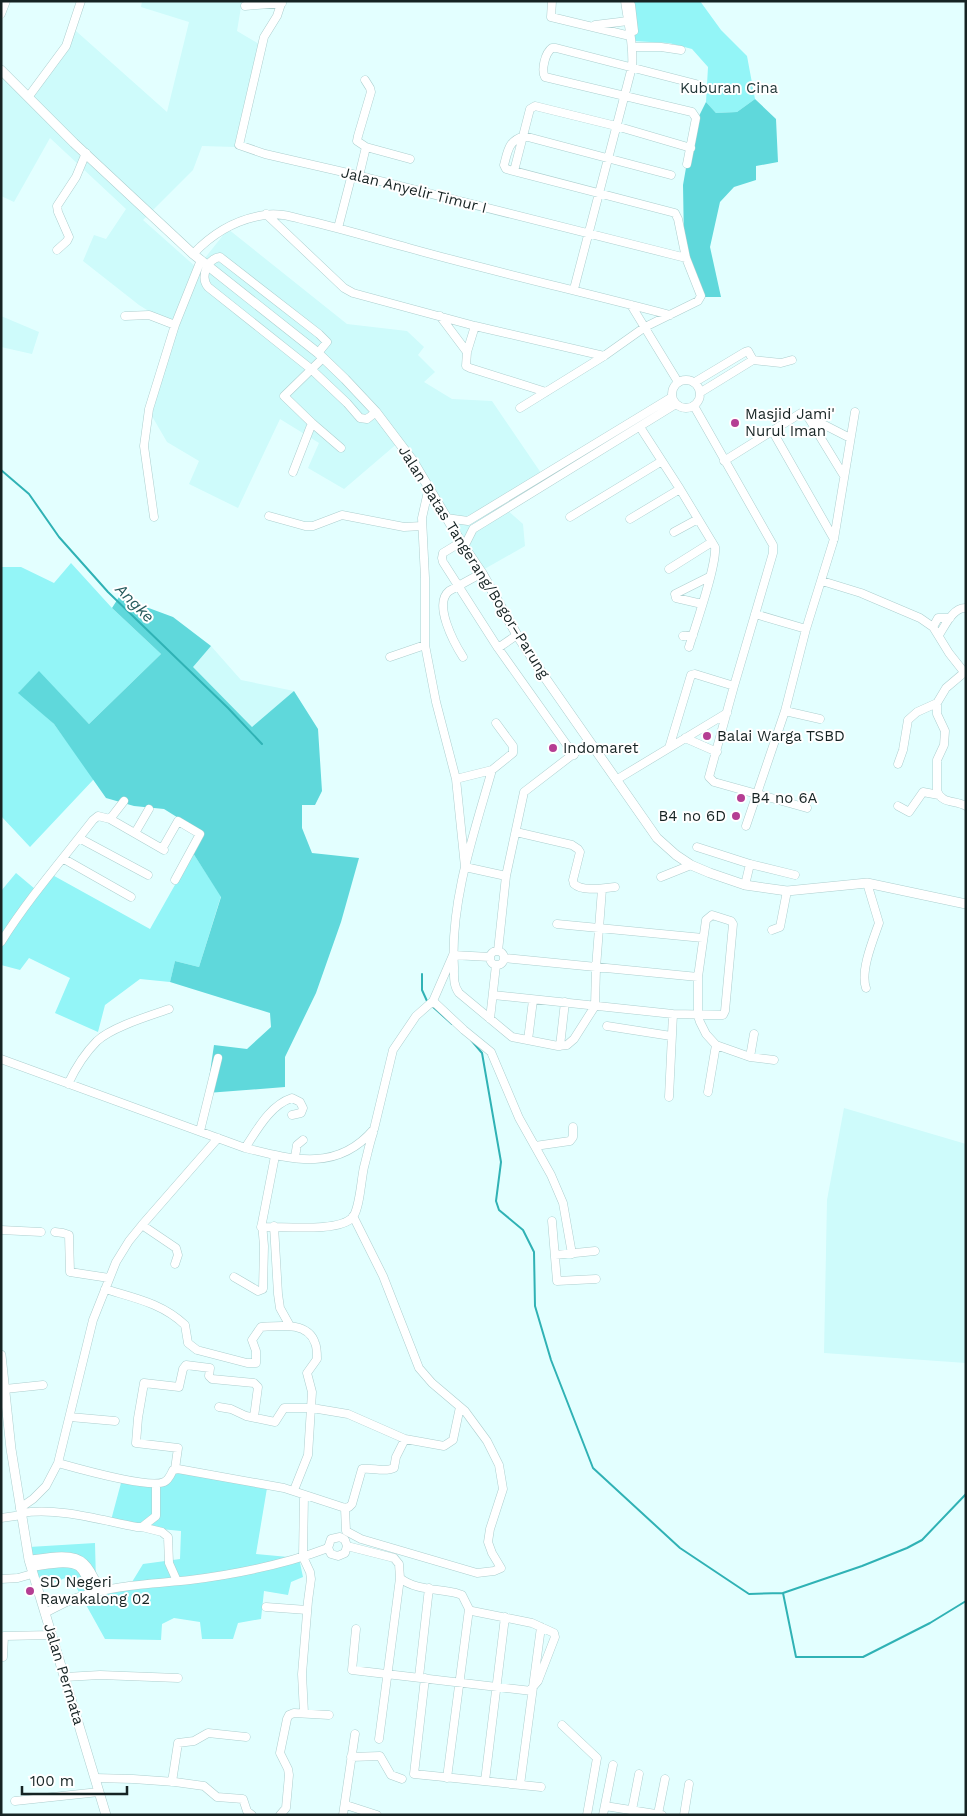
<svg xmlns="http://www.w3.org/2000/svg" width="967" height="1816" font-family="'Work Sans',sans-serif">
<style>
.built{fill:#cefbfb}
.green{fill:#93f5f7}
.forest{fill:#5fd8db}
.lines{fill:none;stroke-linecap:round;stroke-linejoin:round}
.stream{stroke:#30b2b5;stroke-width:2}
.minor-casing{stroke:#adcfcf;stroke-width:9}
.major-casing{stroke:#adcfcf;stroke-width:10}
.minor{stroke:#fff;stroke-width:8}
.major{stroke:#fff;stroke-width:9}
.poi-dot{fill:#b53e93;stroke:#fff;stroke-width:2}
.labels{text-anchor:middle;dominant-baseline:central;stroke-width:4;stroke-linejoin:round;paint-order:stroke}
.park-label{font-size:15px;fill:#1f3435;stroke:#fff}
.street-label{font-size:15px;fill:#162323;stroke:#fff}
.poi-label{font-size:15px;fill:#162323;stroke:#fff;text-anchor:start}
.water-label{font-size:16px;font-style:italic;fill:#275b5d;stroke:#fff}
</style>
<rect width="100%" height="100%" fill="#e3ffff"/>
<path class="built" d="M142 1H242L237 31 259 44 235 147 202 146 193 170 143 220 197 268 228 229 347 324 407 331 424 347 418 355 435 372 424 382 452 399 492 401 541 473 496 500 523 524 525 546 481 571 399 442 344 489 308 468 319 443 280 419 238 508 189 484 199 461 167 442 149 411 176 328 139 305 83 261 94 235 106 239 126 209 50 138 14 202 1 196V73L26 95 76 31 167 112 189 22 141 7Z
M1 316 39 332 32 354 1 347Z
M211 646 241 680 294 691 252 727 192 667Z
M844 1108 966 1144V1363L824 1353 827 1200Z"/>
<path class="green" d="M627 1H700L721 30 747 56 755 99 737 112 716 113 706 102 708 67 692 49 669 43 633 41Z
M71 563 112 608 161 654 89 724 39 672 19 692 54 724 94 779 30 847 1 816V567H21L54 583Z
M193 853 221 896 199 967 175 961 170 982 140 979 105 1005 98 1032 55 1013 70 978 29 958 20 970 1 965V891L16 873 35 889 47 872 150 929Z
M170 1469 267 1488 256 1554 299 1558 303 1577 291 1582 288 1595 264 1591 261 1619 238 1623 233 1639H202L200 1622 174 1618 162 1624 161 1640 105 1639 70 1576 38 1589 29 1547 95 1543 96 1583 110 1587 132 1582 143 1564 180 1559 181 1531 110 1524 121 1483 157 1487Z"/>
<path class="forest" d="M755 99 776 119 778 162 756 166V180L734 187 720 202 710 247 721 297H702L684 242 683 185 693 128 706 102 716 113 737 112Z
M119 597 173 617 211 646 193 667 252 727 294 691 318 729 322 791 315 805H302V828L312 853 359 858 341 922 316 993 285 1057V1087L207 1093 214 1045 247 1049 271 1027 270 1013 170 982 175 961 199 967 221 897 193 853 204 834 164 809 134 806 106 798 54 724 18 693 39 671 89 724 161 654 112 608Z"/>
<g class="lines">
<path class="stream" d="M1 470 29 494 59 537 108 592 228 708 262 744
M422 974V990L427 1001
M432 1006 452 1024
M471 1040 482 1053 501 1162 496 1201 499 1210 523 1230 534 1252 535 1306 551 1360 593 1468 680 1548 749 1594 783 1593 796 1657H863L930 1623 966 1601
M783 1593 862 1566 907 1548 922 1540 966 1494"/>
<defs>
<path id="minor" d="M282 1 277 16 264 37 239 145 265 154 352 174 686 258
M552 1 551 17 630 36
M631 5 634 31
M245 6 282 3
M1 14 6 1
M595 25 628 21
M633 47H661L681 50
M29 96 66 46 81 1
M366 147 410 159
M687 164 696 118 692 112 545 77C541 70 545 53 552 48H556L696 84
M514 171 530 109 535 106 616 126 691 148
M359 176 366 147 357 141 358 136 371 92 370 88 365 80
M266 214 344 288 353 293 475 326 604 356
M338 228 352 174
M57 250 67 241 69 237 58 212 57 206 76 177 86 153
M193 254C212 234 236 219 265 215 279 212 296 218 309 221 343 229 376 239 409 248 495 272 583 292 670 315
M574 289 632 67C634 45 628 23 625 1
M631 305 678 382
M125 316 149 315 175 325
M440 316 467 352
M475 326 467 352 466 366 470 368 546 392
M318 353 327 342 319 334 220 257C207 259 200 277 208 287L311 369 347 403 360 418 367 419 376 412
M322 359 284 396 312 423 341 448
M753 360 781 363 792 360
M672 394a14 14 0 1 1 28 0a14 14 0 1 1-28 0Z
M695 382 745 352 748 351 753 360 701 392
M694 406 773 545V553L734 686 709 777 714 782 807 808
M520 408 604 356 645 327 698 301 701 296 686 258 678 219 675 213 506 169 504 165C508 151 508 141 524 136L671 175
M808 417 844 476
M640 427 680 489 715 547C717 565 695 627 689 647
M773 432 834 539
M724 461 801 413 850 438
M293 472 312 423
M429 487 422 518 425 578V645L436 702 456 779 465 867 506 876
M269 516 305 526H313L342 515 404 527 422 526
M154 517 144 446 149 409 175 325 201 260
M570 517 662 461
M446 518 468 521 672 397
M630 519 680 489
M674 532 698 519
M461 542 443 553 442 558 443 562 498 648 574 755
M464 547 473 529 676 404
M669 569 712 542
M822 581 861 593 920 618 933 627 949 653 964 672
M702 604 676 598 675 594 709 577
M755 614 806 629
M933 627 938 618H950
M939 635C945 626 953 607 966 608
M683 636 693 635
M498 648 517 635
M390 657 425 645
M463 657C454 643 433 604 449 591L482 573
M966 671 946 688 937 703V714L945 731 944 745 937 760V791C942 804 955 800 966 806
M785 711 820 719
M685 738 717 752
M669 748 691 675 695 674 734 686
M898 764 903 750 908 720 917 712 937 703
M492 770C474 833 450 902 454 967 454 976 453 985 459 993L512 1037 558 1046 567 1045 574 1039 595 1006 596 968 602 889
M456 779 492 770 513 753V746L496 723
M616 780 727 713
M898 806 909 812 923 792 939 795
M110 819 124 801
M746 826 785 711 806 629 834 539 855 412
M516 832 572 845 578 849 580 852 573 880 574 884C583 892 603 888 615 887
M135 833 149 809
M79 838 148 875
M697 847 750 864 795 875
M162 849 178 821 200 834 175 880
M64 859 131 897
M661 877 691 865
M745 885 750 864
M557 924 703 938
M772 930 780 927 787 891
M1 942C28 899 62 860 93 820L98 816 110 819 164 850
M498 951 506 876 524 792 589 742
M490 958a7 7 0 1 1 14 0a7 7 0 1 1-14 0Z
M453 955 490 957
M504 958 698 977
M866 988C860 971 873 940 879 923L867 883
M493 995 673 1014 723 1015 725 1011 733 924 731 921 712 915 706 920 698 977V1016L700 1022 706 1034 716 1045 750 1057 774 1060
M433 1001 464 1030 491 1052 519 1118 551 1175 563 1203 572 1254
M490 1019 496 965
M607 1026 671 1036
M528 1040 533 1000
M560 1046 565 1002
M750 1057 754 1034
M1 1059 245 1148C293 1160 338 1172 374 1129L393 1050 416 1016 433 1001 453 955
M68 1084C75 1069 85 1053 97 1041 112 1027 149 1016 169 1009
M708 1092 716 1045
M669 1097 673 1014
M200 1131 218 1058
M535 1146 570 1141 573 1137V1127
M245 1148C257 1130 270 1105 292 1098L300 1102 303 1108 301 1113 292 1115
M295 1157 297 1145 303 1140
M552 1221 557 1281 596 1279
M142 1225 176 1248 178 1255 175 1264
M274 1226 278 1294 280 1308 290 1326
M261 1227C282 1226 339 1233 353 1217 360 1207 361 1180 364 1167 367 1156 369 1145 373 1133
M1 1230 41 1232
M55 1232 63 1233 69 1235 70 1272 109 1278
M555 1255 595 1251
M234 1277 258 1291 263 1289 264 1246 262 1223 275 1156
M105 1289C134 1298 162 1303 185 1325L188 1343 197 1350 247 1363H256V1351L252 1340 261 1327C278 1326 308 1321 315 1343 317 1347 317 1354 317 1359L307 1373 312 1392 308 1455 294 1490
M5 1389 43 1385
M219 1407 231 1409 246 1416 275 1422 284 1408H312L348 1414 405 1439 444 1446 453 1440 460 1407
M70 1417 115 1421
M58 1463C76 1468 149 1489 164 1482 169 1480 171 1474 173 1470L178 1469 284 1488 345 1508 346 1531 361 1539 477 1573 494 1571 501 1568 492 1553 488 1542 490 1529 503 1489 499 1465 487 1441 465 1411 432 1383 419 1368 383 1276 353 1216
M175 1469 178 1448 136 1443 138 1418 144 1383 179 1387 183 1369 186 1365 210 1368 209 1376 212 1379 254 1383 258 1387 254 1417
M20 1508 33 1499 46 1486 58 1463 93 1320 116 1262 129 1241 142 1225 218 1138
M344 1508 349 1507 352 1504 362 1469C372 1467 384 1473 394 1468L396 1457 405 1439
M21 1513C59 1507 100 1520 137 1527H142L156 1516V1484
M1 1518 22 1515
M142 1527 162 1532 168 1537 169 1563 177 1581
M347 1546 345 1553 338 1556 331 1554 328 1548 331 1539 340 1537 345 1540 347 1546 394 1558 399 1564 400 1578C414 1590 439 1589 456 1593L462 1595 469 1609 472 1611 532 1623 554 1633 555 1637 538 1681 532 1688
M29 1560C43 1558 73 1551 84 1563 92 1570 96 1582 100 1591
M31 1567C43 1566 69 1559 79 1567 86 1573 89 1585 92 1593
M1 1579 18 1578 32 1574
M266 1607 307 1610
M45 1613C55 1608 65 1602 76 1598 112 1585 152 1584 190 1580 237 1574 283 1565 328 1548
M356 1629 352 1670 532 1691
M3 1657 4 1636 52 1635
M65 1677 100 1675 178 1678
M419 1677 429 1588
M425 1678 414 1774 541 1787
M304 1713 302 1674 308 1601 311 1579 310 1572 303 1557 304 1495
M562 1725 597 1758 587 1815
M379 1739 400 1578
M351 1757 380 1756 391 1775 402 1779
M95 1778 133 1779 175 1782 204 1786 217 1797 243 1799 247 1811 252 1815
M447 1778 469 1609
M485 1781 505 1617
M172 1782 178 1743 194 1741 208 1733 246 1737
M520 1785 541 1627
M15 1801 99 1792
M346 1805 377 1815
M605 1806 662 1815
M632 1810 639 1774
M658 1814 665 1779
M280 1815 286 1808 289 1775 288 1769 280 1753 287 1719 289 1715 294 1713 329 1715
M343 1815 355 1734
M603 1815 613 1765
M684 1815 689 1784"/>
<path id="major" d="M1 70 74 143 193 254 318 353 345 379 376 412 413 461 461 542 482 573 517 635 546 679 657 838 676 855 691 865 710 873 745 885 787 891 867 883 966 904
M1 1355 11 1449 29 1560 106 1815"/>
</defs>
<use href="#minor" class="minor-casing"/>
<use href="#major" class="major-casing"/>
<use href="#minor" class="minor"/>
<use href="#major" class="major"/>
</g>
<g class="poi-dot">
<circle cx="735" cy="423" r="5"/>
<circle cx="707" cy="736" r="5"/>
<circle cx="553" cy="748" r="5"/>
<circle cx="741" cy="798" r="5"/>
<circle cx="736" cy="816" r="5"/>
<circle cx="30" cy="1591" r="5"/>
</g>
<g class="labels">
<g class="park-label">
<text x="729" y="88">Kuburan Cina</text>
</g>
<g class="street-label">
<text transform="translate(414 190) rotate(14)">Jalan Anyelir Timur I</text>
<text transform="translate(474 562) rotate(58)">Jalan Batas Tangerang/Bogor–Parung</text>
<text transform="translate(64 1674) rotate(73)">Jalan Permata</text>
</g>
<g class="poi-label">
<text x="745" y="414">Masjid Jami'<tspan x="745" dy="17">Nurul Iman</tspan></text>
<text x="717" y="736">Balai Warga TSBD</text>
<text x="563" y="748">Indomaret</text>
<text x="751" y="798">B4 no 6A</text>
<text x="726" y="816" text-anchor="end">B4 no 6D</text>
<text x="40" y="1582">SD Negeri<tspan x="40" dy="17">Rawakalong 02</tspan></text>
</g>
<g class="water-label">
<text transform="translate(135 603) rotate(45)">Angke</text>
</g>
</g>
<rect width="967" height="1816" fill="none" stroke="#162323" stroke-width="5"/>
<path d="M22 1786v8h105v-8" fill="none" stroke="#162323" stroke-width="2.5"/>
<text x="30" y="1786" font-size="15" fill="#162323" stroke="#ffffff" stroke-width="4" paint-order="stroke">100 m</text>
</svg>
